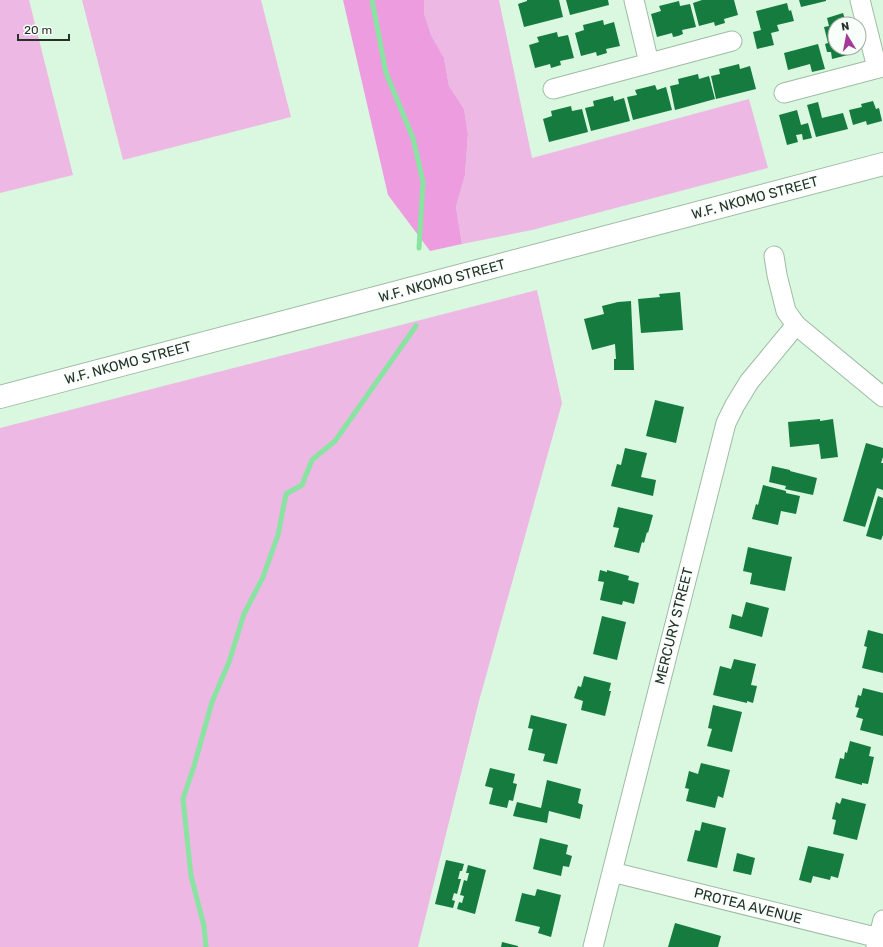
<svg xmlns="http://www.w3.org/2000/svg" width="883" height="947" font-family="Rubik,sans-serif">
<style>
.green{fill:#edb8e3}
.forest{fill:#ed9ce0}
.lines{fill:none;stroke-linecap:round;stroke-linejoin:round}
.stream{stroke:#88e4a0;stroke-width:5}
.building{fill:#157b3e}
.street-casing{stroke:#9fbba4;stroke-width:21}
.secondary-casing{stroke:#9fbba4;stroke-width:24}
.street{stroke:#fff;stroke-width:19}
.secondary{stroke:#fff;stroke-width:22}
.labels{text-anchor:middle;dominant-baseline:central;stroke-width:4;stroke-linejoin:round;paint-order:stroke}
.street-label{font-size:14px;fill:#263229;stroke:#f8fef9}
</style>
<rect width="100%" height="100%" fill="#daf8e0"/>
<path class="green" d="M0 0H29L73 175 0 193Z
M82 0H261L291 117 123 160Z
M424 0H499L532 158 749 99 768 168 532 230 462 244 456 207 465 175 468 134 464 109 449 86 444 58 431 35 424 13Z
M537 290 562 403 479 701 418 947H0V428Z"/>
<path class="forest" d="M343 0H424V13L431 35 444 58 449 86 464 109 468 134 465 175 456 207 462 244 430 251 388 195Z"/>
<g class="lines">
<path class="stream" d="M372 0 386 73 413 138 423 182 419 248
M206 947 204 926 191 876 183 799 194 766 212 702 229 662 244 614 263 577 278 535 286 494 302 485 312 460 335 441 416 326"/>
</g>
<path class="building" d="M527 0H559L563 17 524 27 518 4 527 1Z
M566 0H608L609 5 570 15Z
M702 0H734L738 15 724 19 725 23 715 26 714 22 699 26 693 3Z
M799 0H826V1L801 7Z
M679 1 680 6 690 4 696 27 682 30 683 34 678 36 673 37 672 33 657 37 651 14 661 11 659 6Z
M787 3 789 11 791 10 794 21 777 25 779 31 771 33 774 45 757 49 753 32 761 30 756 11Z
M843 13 846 22 835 24V48H850L852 54 832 59 831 52H827L825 44 828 43 824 27 829 26 827 18Z
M603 20 604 25 614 22 620 46 606 49 607 53 597 56 596 52 581 56 575 33 584 30 583 25Z
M557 32 558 37 568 35 574 58 560 61 561 65 551 68 550 64 535 68 529 45 539 42 537 37Z
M818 44 825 69 812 72 810 64 788 70 784 53Z
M739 64 740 69 750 66 756 89 716 99 711 76 720 74 719 69Z
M698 74 699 79 709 76 715 99 675 110 670 86 679 84 678 79Z
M655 85 657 90 666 87 672 110 633 120 627 97 637 95 635 90Z
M613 96 614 101 624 98 630 121 591 131 585 108 594 106 593 101Z
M873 101 876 109 879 108 882 121 867 125 866 121 853 125 849 110 862 107 861 104Z
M818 102 822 118 843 113 848 129 816 137 807 105Z
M571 106 572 111 582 109 588 132 549 142 543 119 552 116 551 111Z
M797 110 801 125 808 123 812 138 803 140 802 134 796 135 798 142 787 145 779 115Z
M680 292 683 330 641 333 638 299 660 297 659 294Z
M631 301 634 370H614V359H616L615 344 592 350 584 319 604 314 602 306 618 302Z
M655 400 684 407 676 443 646 436Z
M820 419V421L833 419 838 457 821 459 819 444 790 447 788 422Z
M866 443 883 448V457L881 463H883V490L877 488 865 527 843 521Z
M625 448 647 453 641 477 656 480 653 496 611 486 617 464 621 465Z
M772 466 790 470V471L817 478 813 495 785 489 786 486 769 482Z
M763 485 786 491V493L800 496 796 514 781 511 778 525 752 519 756 504 758 505Z
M878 496 883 498V535L881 540 866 536Z
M618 507 653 515 648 533 647 532 644 543 642 542 639 553 614 547 619 528 613 527Z
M748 547 792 557 785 591 750 584 752 573 743 571Z
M600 570 607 572V570L629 576 628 580 639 583 634 604 623 601 622 605 600 600 604 582 598 581Z
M746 602 769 608 762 637 729 628 732 614 742 617Z
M602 616 626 622 617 660 593 654Z
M868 630 883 634V673L862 668 867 647 864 646Z
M734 659 756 664 751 685 757 686 753 703 747 701V703L713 695 720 666 731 669Z
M584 676 611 683 609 691H611L605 716 581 710 583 701 574 698 578 686 581 687Z
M863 688 883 693V736L860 730 863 719 856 717 859 708 855 707 858 695 861 696Z
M713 705 742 712 732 752 707 746 712 729 708 728Z
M531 715 567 724 557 764 543 761 545 754 528 750 533 729 528 728Z
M850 741 871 747 869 756 874 757 868 784 862 783V785L835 778 840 758 844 759 845 752 847 753Z
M701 763 730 770 723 798 718 796 715 808 686 801 689 789 685 788 689 771 698 774Z
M490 768 515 774 513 783 517 784 513 801 509 800 507 808 489 804 493 788 485 786Z
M547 780 581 789 578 803 583 805 580 819 549 811 547 823 513 816 517 802 541 808Z
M842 798 866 804 857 840 833 834 836 820 832 819 836 802 840 804Z
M702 822 726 828 717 868 687 861 695 830 700 831Z
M540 838 568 845 566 854 572 856 569 867 563 866 561 876 533 869Z
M808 846 844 854 838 878 831 876 830 880 813 876 811 883 799 880Z
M737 853 755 858 751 875 733 871Z
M446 860 464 864 462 871H460L458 879H461L457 894 454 893 452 900 455 901 453 908 435 904Z
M468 865 486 870 475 914 457 909 459 902 462 903 464 896 460 895 464 880 467 881 469 873H466Z
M537 889 561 895 551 937 538 933 540 927 515 921 522 893 535 896Z
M675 923 721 936 718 947H668Z
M502 942 518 946V947H501Z"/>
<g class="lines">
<defs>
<path id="street" d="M634 0 649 63
M860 0 877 68
M553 89 732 41
M784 93 883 67
M774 256 777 275 786 311 796 325 883 397
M612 872 879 938 883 937
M593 947 726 423 735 405 749 382 796 325
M876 947 883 920"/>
<path id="secondary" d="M0 397 883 164"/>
</defs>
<use href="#street" class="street-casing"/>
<use href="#secondary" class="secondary-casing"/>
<use href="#street" class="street"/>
<use href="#secondary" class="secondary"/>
</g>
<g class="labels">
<g class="street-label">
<text transform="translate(755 198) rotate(-15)">W.F. NKOMO STREET</text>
<text transform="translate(442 281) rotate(-15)">W.F. NKOMO STREET</text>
<text transform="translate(128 363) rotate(-15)">W.F. NKOMO STREET</text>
<text transform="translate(674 626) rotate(-76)">MERCURY STREET</text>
<text transform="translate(748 906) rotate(14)">PROTEA AVENUE</text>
</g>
</g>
<g transform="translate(847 36) rotate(350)"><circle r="19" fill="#f8fef9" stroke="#a4aca6"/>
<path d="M0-3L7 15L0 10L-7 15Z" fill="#a53999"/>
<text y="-6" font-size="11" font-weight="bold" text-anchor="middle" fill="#263229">N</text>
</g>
<path d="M18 34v6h51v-6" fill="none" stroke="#263229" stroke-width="2"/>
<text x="24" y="34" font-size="12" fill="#263229" stroke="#f8fef9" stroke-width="3" paint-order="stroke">20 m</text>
</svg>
